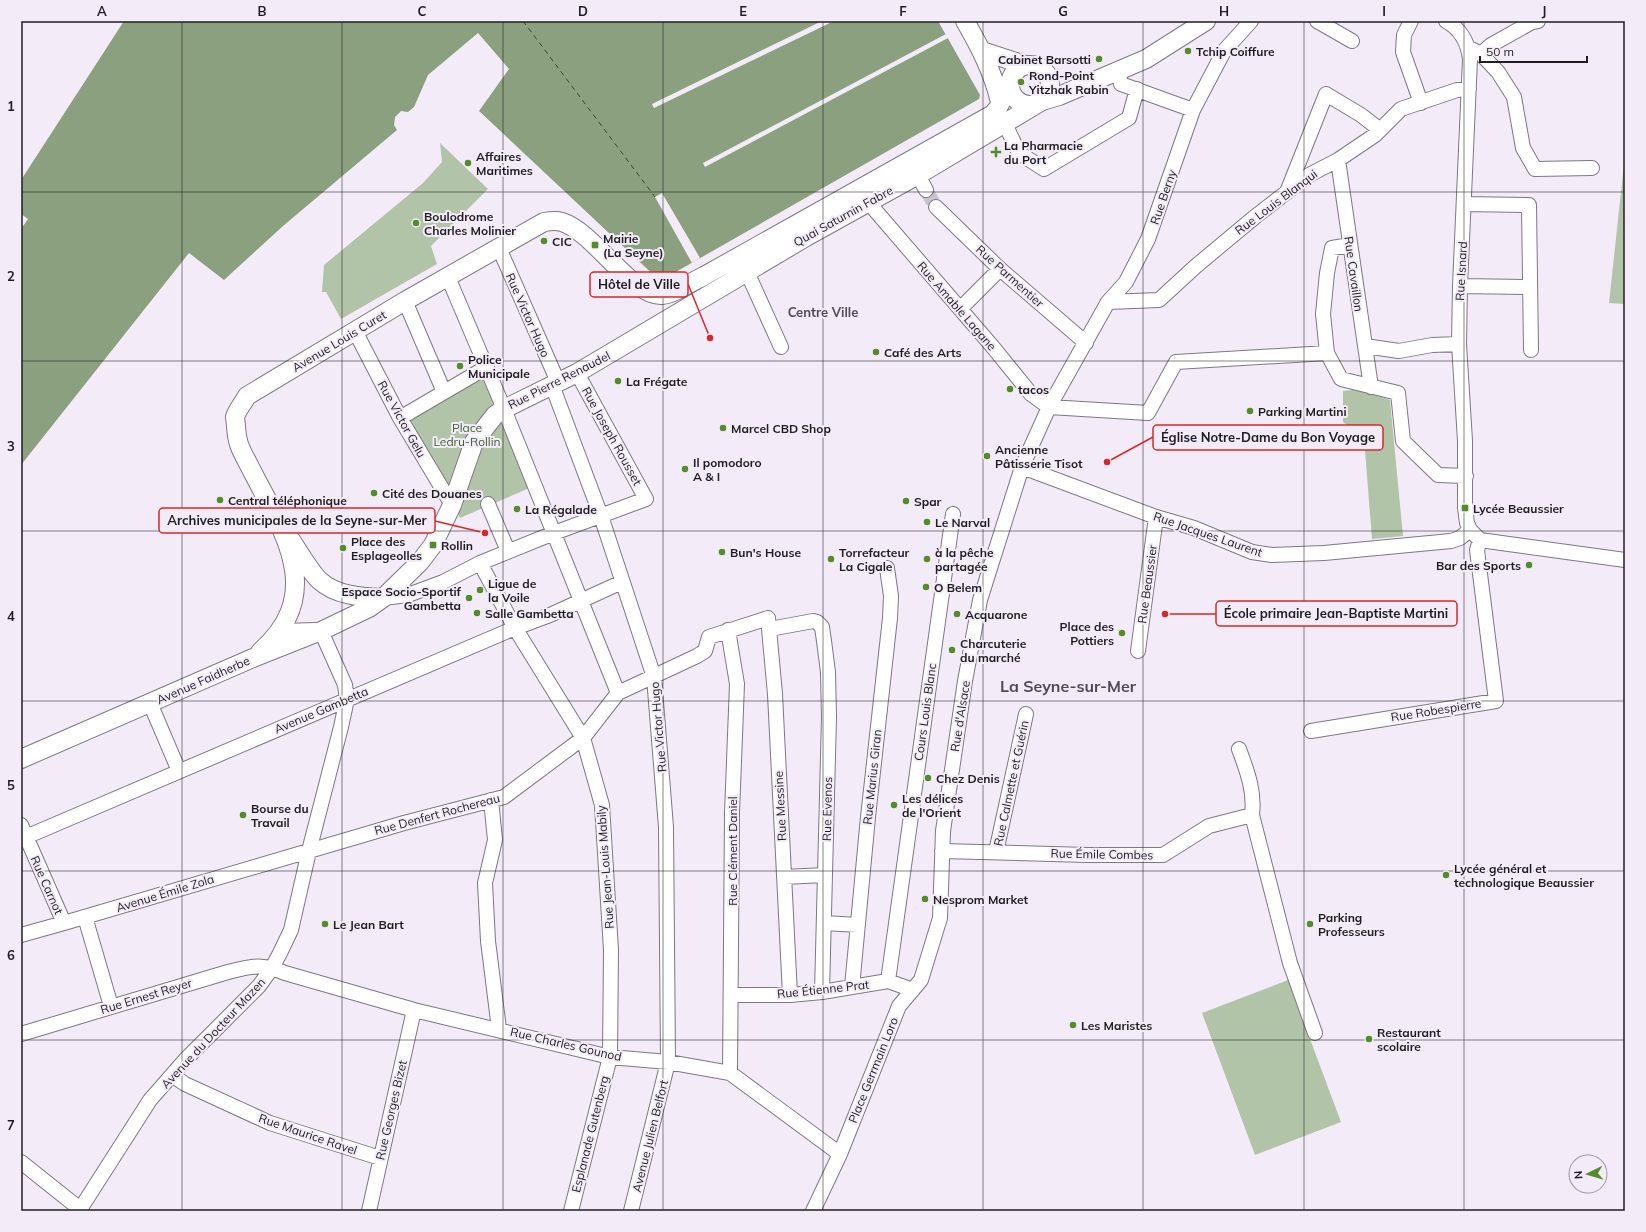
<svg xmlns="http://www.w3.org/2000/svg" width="1646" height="1232" font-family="Mulish,sans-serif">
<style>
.green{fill:#b2c4a8}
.water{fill:#8aa07e}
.pier{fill:#f3ecf8}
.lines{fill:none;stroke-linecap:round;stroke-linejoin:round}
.ferry{stroke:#33501e;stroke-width:1;stroke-dasharray:5 4;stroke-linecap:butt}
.minor-tunnel{stroke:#c9c3cd;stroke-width:14;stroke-dasharray:14 7;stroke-linecap:butt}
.minor-casing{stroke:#7e7782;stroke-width:16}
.major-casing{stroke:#7e7782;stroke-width:20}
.minor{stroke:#fff;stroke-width:14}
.major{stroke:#fff;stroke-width:18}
.grid{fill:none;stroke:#1f1d21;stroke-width:1;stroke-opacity:0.55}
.poi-dot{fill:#538c28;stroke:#f3ecf8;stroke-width:1.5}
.labels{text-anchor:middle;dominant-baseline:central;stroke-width:4;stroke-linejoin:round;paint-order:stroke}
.poi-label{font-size:12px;font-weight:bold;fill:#1f1d21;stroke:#f3ecf8;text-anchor:start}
.street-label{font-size:12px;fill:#1f1d21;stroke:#f3ecf8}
.park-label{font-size:12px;fill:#405f2c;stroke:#f3ecf8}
.neighbourhood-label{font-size:13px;font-weight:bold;fill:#504a53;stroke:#f3ecf8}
.district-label{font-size:16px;font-weight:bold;fill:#504a53;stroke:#f3ecf8}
.leader{fill:none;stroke:#d62828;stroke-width:1.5}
.callout-dot{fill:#d62828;stroke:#f3ecf8;stroke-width:1.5}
.callout{fill:#f3ecf8;stroke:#d62828;stroke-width:1.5}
.callout-label{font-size:13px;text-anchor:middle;font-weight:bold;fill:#1f1d21}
.neatline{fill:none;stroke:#1f1d21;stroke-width:1.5}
.grid-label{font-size:13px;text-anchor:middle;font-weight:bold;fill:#1f1d21}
</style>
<rect width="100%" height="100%" fill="#f3ecf8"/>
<path class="green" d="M440 143 488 189 431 246 437 264 341 319 326 292H322L324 265 423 183 442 162Z
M1624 164H1625V304L1609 303Z
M487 367 534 486 460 518 407 414Z
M1359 389 1390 400 1403 536 1372 539 1364 438 1343 422V391Z
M1288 980 1341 1122 1255 1155 1202 1013Z"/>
<path class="water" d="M124 21H938L980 95 979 99 660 281 479 111 509 69 478 33 428 75 414 107 408 112 401 111 395 117 394 125 397 130 283 226 224 280 189 253 21 465V229L28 219 21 214V180Z"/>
<path class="pier" d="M822 21H834L654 108 652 104Z
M946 34 948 38 705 167 703 163Z
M662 193 700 258 692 263 655 197Z"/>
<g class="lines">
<path class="ferry" d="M523 21 655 197"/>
<path class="minor-tunnel" d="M926 190 936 207"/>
<defs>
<path id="minor" d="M1317 21 1352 41
M1411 21 1404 35 1403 52 1421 103
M1446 21C1461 29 1468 43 1470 59L1460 286 1459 344 1465 441V508L1467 523 1470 530 1480 540 1625 560
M1469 48 1481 54 1498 72 1514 97 1523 148 1535 169 1592 168
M1481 54 1491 45 1532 22 1538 21
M1118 71 1121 84 1193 110
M1005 124 1019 153 1044 169 1129 118 1137 89
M1338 160 1371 387
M918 175 926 190
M1287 192 1326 94 1361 115 1379 129
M868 202 992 346 1031 394 1049 407 1148 413 1176 362 1327 353 1341 379 1398 393 1403 441 1438 475 1466 476
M1464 204 1529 205 1531 350
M936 207 1000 269 1086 343
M499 248 558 382
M747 272 781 347
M448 277 504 409 618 693
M1460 286 1530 287
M405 301 444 392
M1108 302 1159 300 1196 266 1256 216 1309 175 1338 160 1375 135 1401 109 1457 90 1469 89
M960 309 1000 269
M355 331 400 418 452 505
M1365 346 1399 351 1432 345 1459 344
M1327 353 1323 314 1327 273 1332 248 1350 245
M552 385 601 516 654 677 666 827 668 1062 631 1211
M400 418 487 367
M1022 467 1156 517 1194 528 1252 552 1272 555 1324 553 1451 541 1460 538 1470 530
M488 504 508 551
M480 563 515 628 583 738 602 805 611 950 610 1057 571 1211
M383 598 408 595 443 582 480 563 554 533 646 499 577 373
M770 629 813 621 817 622 822 627 824 641 828 672 829 717 822 992
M728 630 737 684 732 813 730 1073
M1138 651 1156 517
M150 703 179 771
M1311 731 1496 701 1477 550 1480 540
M1239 749C1247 771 1255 791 1252 815L1290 963 1315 1033
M491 800 495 840 485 883 488 941 499 1029
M21 825 64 923
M21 839 515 628 550 615 622 582
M942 851 1088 855H1163L1209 826 1252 815
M996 852 1026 714
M784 877 825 875
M85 917 111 1006
M824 923 858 925
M21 935 64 923 404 823 504 797 583 738 618 693 697 656 705 651 709 637 768 618 775 694 790 995
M888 981 953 514
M852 987 868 817 890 618 891 596 887 568
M731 995H790L822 992 888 981 913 990
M21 1034 228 972C252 966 261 963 285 973L414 1010 610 1057 668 1062 730 1073 840 1154
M172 1075 185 1084 270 1123 380 1158
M21 1162 80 1209
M79 1211 150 1100 185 1060 259 986 272 968 280 953 291 930 309 851 341 727 347 699 345 685 321 631 317 630 280 631
M369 1211 414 1010
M813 1211 840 1154 899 1006 921 980 940 918 943 831 965 681 980 600 1022 467 1049 407 1108 302 1126 282 1148 239 1193 110 1224 51 1251 21"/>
<path id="major" d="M965 21C980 47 993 72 1000 102
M982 51 1025 65
M1010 85a20 20 0 1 1 40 0a20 20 0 1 1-40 0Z
M291 540C299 552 309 570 319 580 336 596 361 597 383 598
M260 652C327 593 283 532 251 469 242 451 237 446 236 426 236 424 235 419 235 417 237 410 244 402 247 396L405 301 544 222C550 221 556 220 562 222 594 232 632 297 662 295 674 294 693 281 704 276L993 114 998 108 1010 84
M21 759 253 658 321 631 369 608 383 598 420 562 433 545 452 505 474 442 495 415 504 409 577 373 806 237 918 175 1042 101 1059 96 1146 59 1206 21"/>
</defs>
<use href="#minor" class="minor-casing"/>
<use href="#major" class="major-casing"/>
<use href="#minor" class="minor"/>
<use href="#major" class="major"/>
</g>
<path class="grid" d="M182 21V1211M342 21V1211M503 21V1211M663 21V1211M823 21V1211M983 21V1211M1143 21V1211M1304 21V1211M1464 21V1211M21 192H1625M21 361H1625M21 531H1625M21 701H1625M21 871H1625M21 1040H1625"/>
<g class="poi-dot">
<circle cx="1188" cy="51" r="4"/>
<circle cx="1099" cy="59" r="4"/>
<circle cx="1021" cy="82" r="4"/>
<path d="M994 146h4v4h4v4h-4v4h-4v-4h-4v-4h4z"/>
<circle cx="468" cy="163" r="4"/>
<circle cx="416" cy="223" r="4"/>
<circle cx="544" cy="241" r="4"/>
<rect x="591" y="241" width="8" height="8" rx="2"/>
<circle cx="876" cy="352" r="4"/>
<circle cx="460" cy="366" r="4"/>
<circle cx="618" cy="381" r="4"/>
<circle cx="1010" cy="389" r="4"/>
<circle cx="1250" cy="411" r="4"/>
<circle cx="723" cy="428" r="4"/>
<circle cx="987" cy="456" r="4"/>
<circle cx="685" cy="469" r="4"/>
<circle cx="374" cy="493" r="4"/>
<circle cx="220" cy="500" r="4"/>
<circle cx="906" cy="501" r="4"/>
<rect x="1461" y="504" width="8" height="8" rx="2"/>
<circle cx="517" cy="509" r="4"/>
<circle cx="927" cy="522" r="4"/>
<rect x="429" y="541" width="8" height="8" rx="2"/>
<circle cx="343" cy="548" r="4"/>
<circle cx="722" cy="552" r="4"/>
<circle cx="831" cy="559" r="4"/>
<circle cx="927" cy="559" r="4"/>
<circle cx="1529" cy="565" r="4"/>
<circle cx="926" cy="587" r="4"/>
<circle cx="480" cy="590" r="4"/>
<circle cx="469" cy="598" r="4"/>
<circle cx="477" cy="613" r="4"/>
<circle cx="957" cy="614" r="4"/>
<circle cx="1122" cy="633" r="4"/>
<circle cx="952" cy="650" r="4"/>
<circle cx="928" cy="778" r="4"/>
<circle cx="894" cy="805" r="4"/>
<circle cx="243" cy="815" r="4"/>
<circle cx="1446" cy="875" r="4"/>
<circle cx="925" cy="899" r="4"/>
<circle cx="325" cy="924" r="4"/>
<circle cx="1310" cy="924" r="4"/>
<circle cx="1073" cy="1025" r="4"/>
<circle cx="1369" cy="1039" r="4"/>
</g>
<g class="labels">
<g class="poi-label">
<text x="1196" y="51">Tchip Coiffure</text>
<text x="1091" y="59" text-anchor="end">Cabinet Barsotti</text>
<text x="1029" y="75">Rond-Point<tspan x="1029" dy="14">Yitzhak Rabin</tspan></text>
<text x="1004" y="145">La Pharmacie<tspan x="1004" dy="14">du Port</tspan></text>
<text x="476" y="156">Affaires<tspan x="476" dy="14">Maritimes</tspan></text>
<text x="424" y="216">Boulodrome<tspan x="424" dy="14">Charles Molinier</tspan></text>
<text x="603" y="238">Mairie<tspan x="603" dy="14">(La Seyne)</tspan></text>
<text x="552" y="241">CIC</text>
<text x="884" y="352">Café des Arts</text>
<text x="468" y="359">Police<tspan x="468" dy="14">Municipale</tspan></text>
<text x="626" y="381">La Frégate</text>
<text x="1018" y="389">tacos</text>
<text x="1258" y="411">Parking Martini</text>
<text x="731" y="428">Marcel CBD Shop</text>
<text x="995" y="449">Ancienne<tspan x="995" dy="14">Pâtisserie Tisot</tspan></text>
<text x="693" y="462">Il pomodoro<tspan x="693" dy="14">A &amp; I</tspan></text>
<text x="382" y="493">Cité des Douanes</text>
<text x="228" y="500">Central téléphonique</text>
<text x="914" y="501">Spar</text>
<text x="1473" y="508">Lycée Beaussier</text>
<text x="525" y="509">La Régalade</text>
<text x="935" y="522">Le Narval</text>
<text x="351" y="541">Place des<tspan x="351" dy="14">Esplageolles</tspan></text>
<text x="441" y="545">Rollin</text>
<text x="730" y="552">Bun's House</text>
<text x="839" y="552">Torrefacteur<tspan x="839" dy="14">La Cigale</tspan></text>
<text x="935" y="552">à la pêche<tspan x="935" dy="14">partagée</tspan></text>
<text x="1521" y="565" text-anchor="end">Bar des Sports</text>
<text x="488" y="583">Ligue de<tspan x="488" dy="14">la Voile</tspan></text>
<text x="934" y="587">O Belem</text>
<text x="461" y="591" text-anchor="end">Espace Socio-Sportif<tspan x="461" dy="14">Gambetta</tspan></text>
<text x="485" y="613">Salle Gambetta</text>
<text x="965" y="614">Acquarone</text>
<text x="1114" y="626" text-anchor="end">Place des<tspan x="1114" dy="14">Pottiers</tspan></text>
<text x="960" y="643">Charcuterie<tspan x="960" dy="14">du marché</tspan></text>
<text x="936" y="778">Chez Denis</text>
<text x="902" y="798">Les délices<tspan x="902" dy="14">de l'Orient</tspan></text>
<text x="251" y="808">Bourse du<tspan x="251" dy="14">Travail</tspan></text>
<text x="1454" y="868">Lycée général et<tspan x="1454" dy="14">technologique Beaussier</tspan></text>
<text x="933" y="899">Nesprom Market</text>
<text x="1318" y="917">Parking<tspan x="1318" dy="14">Professeurs</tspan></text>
<text x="333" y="924">Le Jean Bart</text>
<text x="1081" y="1025">Les Maristes</text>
<text x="1377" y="1032">Restaurant<tspan x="1377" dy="14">scolaire</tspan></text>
</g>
<g class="street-label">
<text transform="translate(1163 197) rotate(-71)">Rue Berny</text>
<text transform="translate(1276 202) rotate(-37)">Rue Louis Blanqui</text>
<text transform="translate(843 216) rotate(-29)">Quai Saturnin Fabre</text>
<text transform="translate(1461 271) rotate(-87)">Rue Isnard</text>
<text transform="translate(1354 274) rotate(82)">Rue Cavaillon</text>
<text transform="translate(1010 276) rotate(42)">Rue Parmentier</text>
<text transform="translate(957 306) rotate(49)">Rue Amable Lagane</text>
<text transform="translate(528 315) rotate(66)">Rue Victor Hugo</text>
<text transform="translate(339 341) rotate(-31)">Avenue Louis Curet</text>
<text transform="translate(559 380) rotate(-27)">Rue Pierre Renaudel</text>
<text transform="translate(402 419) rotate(61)">Rue Victor Gelu</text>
<text transform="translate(612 436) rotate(61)">Rue Joseph Rousset</text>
<text transform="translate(1208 534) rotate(19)">Rue Jacques Laurent</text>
<text transform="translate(1147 584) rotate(-82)">Rue Beaussier</text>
<text transform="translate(203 680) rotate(-24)">Avenue Faidherbe</text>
<text transform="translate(321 710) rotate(-23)">Avenue Gambetta</text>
<text transform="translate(1436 710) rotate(-9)">Rue Robespierre</text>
<text transform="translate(925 712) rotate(-82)">Cours Louis Blanc</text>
<text transform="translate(960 716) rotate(-81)">Rue d'Alsace</text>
<text transform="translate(658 727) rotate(-95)">Rue Victor Hugo</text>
<text transform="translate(872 777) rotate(-84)">Rue Marius Giran</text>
<text transform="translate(1011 783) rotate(-78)">Rue Calmette et Guérin</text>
<text transform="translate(780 806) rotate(-93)">Rue Messine</text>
<text transform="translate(827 809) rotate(-89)">Rue Evenos</text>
<text transform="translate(437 814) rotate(-15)">Rue Denfert Rochereau</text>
<text transform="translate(732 851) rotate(-90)">Rue Clément Daniel</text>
<text transform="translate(1102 854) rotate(1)">Rue Émile Combes</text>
<text transform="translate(605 867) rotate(-94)">Rue Jean-Louis Mabily</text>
<text transform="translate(47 885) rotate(66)">Rue Carnot</text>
<text transform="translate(165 893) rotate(-17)">Avenue Émile Zola</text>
<text transform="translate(823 989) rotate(-6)">Rue Étienne Prat</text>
<text transform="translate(146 996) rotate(-17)">Rue Ernest Reyer</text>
<text transform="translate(213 1033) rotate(-47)">Avenue du Docteur Mazen</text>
<text transform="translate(566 1044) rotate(13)">Rue Charles Gounod</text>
<text transform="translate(873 1070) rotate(-68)">Place Gerrmain Loro</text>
<text transform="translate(391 1110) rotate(-77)">Rue Georges Bizet</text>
<text transform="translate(308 1134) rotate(19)">Rue Maurice Ravel</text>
<text transform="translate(590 1134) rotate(-76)">Esplanade Gutenberg</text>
<text transform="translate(650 1136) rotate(-76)">Avenue Julien Belfort</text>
</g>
<g class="park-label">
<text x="467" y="427">Place<tspan x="467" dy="14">Ledru-Rollin</tspan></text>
</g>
<g class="neighbourhood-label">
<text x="823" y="312">Centre Ville</text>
</g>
<g class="district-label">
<text x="1068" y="686">La Seyne-sur-Mer</text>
</g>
</g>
<path class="leader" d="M710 338L688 284M1107 462L1153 437M485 533L435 521M1165 614L1216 614"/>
<g class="callout-dot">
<circle cx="710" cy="338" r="4"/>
<circle cx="1107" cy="462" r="4"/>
<circle cx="485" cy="533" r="4"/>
<circle cx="1165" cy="614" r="4"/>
</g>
<g class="callout">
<rect x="590" y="272" width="98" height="25" rx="4"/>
<rect x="1153" y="425" width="230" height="25" rx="4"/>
<rect x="159" y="508" width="276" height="25" rx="4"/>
<rect x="1216" y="601" width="241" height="25" rx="4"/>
</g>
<g class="callout-label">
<text x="639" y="289">Hôtel de Ville</text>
<text x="1268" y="442">Église Notre-Dame du Bon Voyage</text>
<text x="297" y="525">Archives municipales de la Seyne-sur-Mer</text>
<text x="1336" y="618">École primaire Jean-Baptiste Martini</text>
</g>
<rect width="1646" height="1232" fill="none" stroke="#f3ecf8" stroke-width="44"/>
<g transform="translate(1588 1174) rotate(265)"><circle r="19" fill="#f3ecf8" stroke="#9e99a2"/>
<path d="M0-3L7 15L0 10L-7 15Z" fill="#538c28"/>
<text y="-6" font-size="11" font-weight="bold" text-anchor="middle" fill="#1f1d21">N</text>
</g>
<path d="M1480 56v6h107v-6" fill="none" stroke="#1f1d21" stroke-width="2"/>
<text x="1486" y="56" font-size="12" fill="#1f1d21" stroke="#f3ecf8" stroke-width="3" paint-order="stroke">50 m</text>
<rect x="22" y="22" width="1602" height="1188" class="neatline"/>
<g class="grid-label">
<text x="102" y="16">A</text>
<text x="262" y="16">B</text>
<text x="422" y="16">C</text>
<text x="583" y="16">D</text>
<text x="743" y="16">E</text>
<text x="903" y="16">F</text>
<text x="1063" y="16">G</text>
<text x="1224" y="16">H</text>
<text x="1384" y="16">I</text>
<text x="1544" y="16">J</text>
<text x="11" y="111">1</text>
<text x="11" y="281">2</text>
<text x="11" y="451">3</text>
<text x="11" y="621">4</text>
<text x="11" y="790">5</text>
<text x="11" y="960">6</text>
<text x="11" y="1130">7</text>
</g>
</svg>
